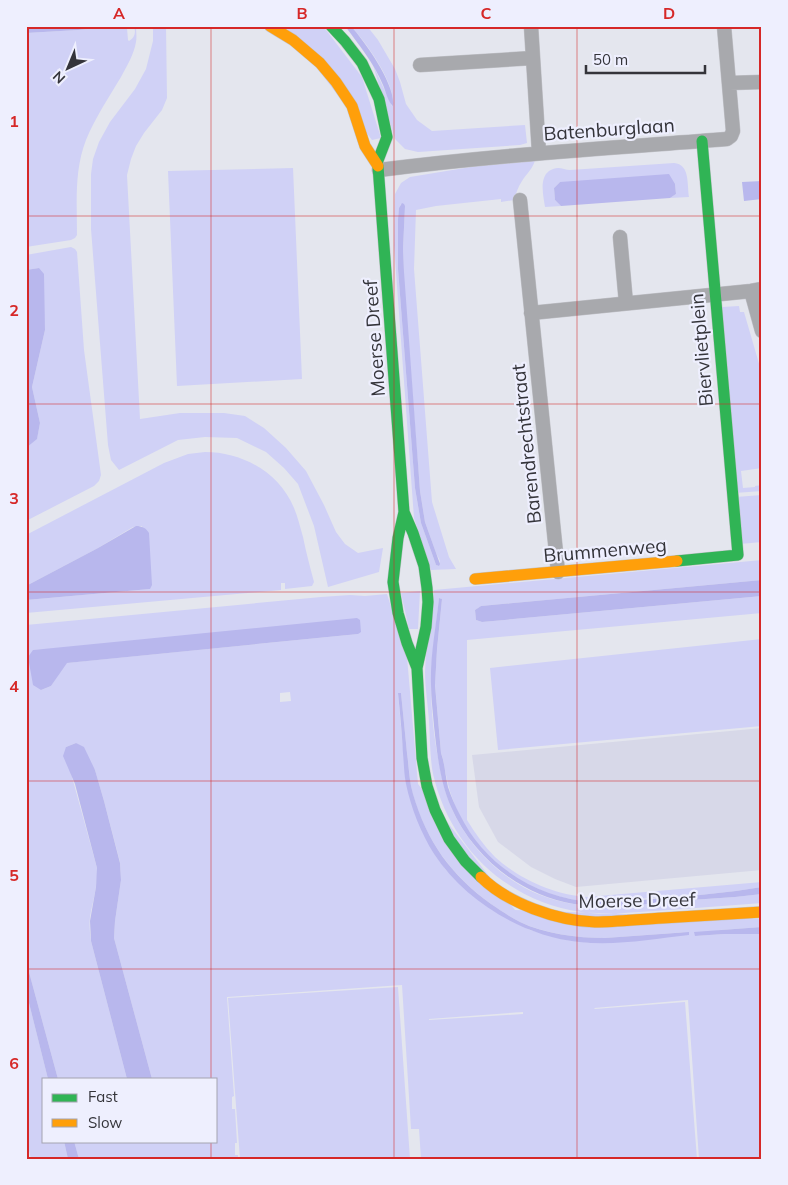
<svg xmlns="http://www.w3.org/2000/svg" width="788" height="1185" font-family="Mulish,sans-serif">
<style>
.built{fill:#d7d8e8}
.green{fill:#d0d1f6;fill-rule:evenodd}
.water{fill:#b8b7ed}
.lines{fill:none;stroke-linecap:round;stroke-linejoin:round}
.street-casing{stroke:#c2c3c9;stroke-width:15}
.fast-casing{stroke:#c2c3c9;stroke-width:12}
.slow-casing{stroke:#c2c3c9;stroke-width:12}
.street{stroke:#a8a9ad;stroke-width:14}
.fast{stroke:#30b455;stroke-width:11}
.slow{stroke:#ff9f0a;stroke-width:11}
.grid{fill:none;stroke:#d62828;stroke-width:1;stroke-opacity:0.55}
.labels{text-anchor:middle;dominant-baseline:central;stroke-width:4.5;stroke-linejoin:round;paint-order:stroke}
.street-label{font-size:19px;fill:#34343a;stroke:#eeeffe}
.neatline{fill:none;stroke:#d62828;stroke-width:2}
.grid-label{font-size:16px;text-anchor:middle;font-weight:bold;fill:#d62828}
</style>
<rect width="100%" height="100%" fill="#e4e6ee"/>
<path class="built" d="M762 728V870L576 887 555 879 531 867 498 842 479 807 472 755Z"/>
<path class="green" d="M115 26H126L127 28 128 40 129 41C135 38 136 32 134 26H136C136 31 137 37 136 42 134 54 127 66 121 77 109 97 95 118 86 140 74 171 77 203 77 235L75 238 71 240 26 247V33L78 30Z
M153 26H166L167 98 162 110 144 133 136 146 131 159 127 175 140 419 180 413H224L245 416 264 428 286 448 306 471 324 505 336 532 345 544 358 553 383 548 379 572 328 587 314 526 298 484 284 468 266 452 237 438 205 437 178 440 119 470 111 460 108 445 91 229V174L93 159 99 142 110 122 135 89 146 69 153 41Z
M285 26H323L362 77 381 138 372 140Z
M351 26H367L378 40 395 69 400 82 406 104 417 120 432 131 525 125 527 143 520 145 418 152 405 149 395 139 373 65 392 106C398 86 365 41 351 26Z
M519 159 535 160C533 169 526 174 522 181 518 187 516 193 514 200L501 202V199L436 206 416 210 414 269 432 502 449 557 456 569 431 570 414 518 394 245 395 194 401 183 410 177ZM401 204 405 206 403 249 404 286 420 491 425 522 436 553 440 561 439 566 436 565 435 562 421 523 415 488 398 269V219L399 209Z
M674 163C690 164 687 184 689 197L670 198 676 194 675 184 560 182 554 188 555 200 561 206 545 207C543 194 537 170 558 168 562 168 566 170 570 170Z
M293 168 302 379 177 386 168 171Z
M71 247 75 249 77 252 84 350 101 475 99 481 94 486 26 521V448L37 438 40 423 32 387 45 330 39 268 26 270V255Z
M739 306 740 312H744L762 374V468L741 471 743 488 755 487V486L762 485V491L735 493 722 307Z
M205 452C242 452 279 472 294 508 298 517 300 527 303 537 306 552 310 567 314 582L312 586 285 589V583H281V590L26 613V600L150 589 142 526 133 527 98 548 26 586V535L164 463 188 454Z
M762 495V542L740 544 736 497Z
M762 560V580L481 606 475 610 476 620 482 622 762 596V613L467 640V820C475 833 484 846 495 857 519 879 554 895 587 897L762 882V887L736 891 691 896 692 900 735 897 762 894V903C727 906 691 908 656 911 631 912 606 916 581 912 506 901 450 847 433 774 430 759 430 738 429 721 428 705 425 688 425 672 426 645 431 617 434 590ZM439 598 442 599 437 649 435 684 441 753C444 760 444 768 446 775 448 787 452 798 456 808 481 864 537 901 599 902 628 902 657 895 686 896 644 905 598 912 555 900 509 887 470 851 451 807 445 793 442 778 439 763 434 738 431 711 431 685 431 664 434 644 436 624 437 616 438 607 439 598Z
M420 591 418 629H409L401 593Z
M387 594 407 657 418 784 515 910 762 919V927L721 930 695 936 724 934H762V1159H699L688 1000 594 1008 595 1009 685 1002 697 1159H421L419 1129H411L402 985 227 997 234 1096 232 1097V1109H235L237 1143H235V1155H238V1159H79L74 1141H216V1079H152L114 938 115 921 121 880 120 862 104 801 95 770 76 743 66 747 72 777 97 868C98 885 93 900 90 917 89 925 90 933 91 941L127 1079H58L26 961V625L321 597 350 595 365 596ZM358 634 66 663 51 686 41 690 33 650ZM290 692 291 701 280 702V693ZM398 693H401C403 713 405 733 407 753 409 766 409 779 412 791 425 839 451 875 491 904 500 910 510 917 520 922 546 934 577 938 605 938L688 932 618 942 592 943 566 940 530 930 492 910 468 891 446 870 434 854 425 836 416 816 406 782ZM523 1012V1014L429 1020V1019Z
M762 639V726L498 750 490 668Z
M398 987 410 1159H240L228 998Z
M26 991 48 1079H44V1141H64L68 1159H31L26 1139Z"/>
<path class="water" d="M65 26H115L78 30 26 33V29Z
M345 26H351C365 42 396 85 393 106 388 102 386 92 383 85 374 63 359 45 345 26Z
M669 174 675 184 676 194 670 198 561 206 555 200 554 188 560 182Z
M762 181V199L744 201 742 182Z
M402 203 404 204 405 206 403 249 404 272 420 491 425 522 440 564 439 566 436 565 435 562 421 523 415 488 398 269V219L399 208Z
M39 268 44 274 45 330 32 387 40 423 37 439 26 448V270Z
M136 526C142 526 146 528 149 533L152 585 150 589 26 600V586L98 548Z
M762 580V596L482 622 476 620 475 610 481 606Z
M439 598 442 599 437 649 435 685 441 753C445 764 445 775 448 787 451 796 455 806 460 815 485 866 538 899 595 902 625 903 656 898 686 896L687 900C650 903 611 910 574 904 520 895 473 857 451 807 440 782 437 753 434 726 433 713 431 698 431 685 430 656 436 627 439 598Z
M357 618 360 620 361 632 358 634 67 663 51 686 41 690 33 685 28 657 33 650Z
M398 693H401C403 713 405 733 407 753 409 767 409 781 413 794 427 842 451 875 491 904 500 910 510 917 520 922 545 934 577 938 605 938L689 932V935C653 939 616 946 579 942 523 936 466 902 434 854 421 833 411 808 406 784 404 774 404 764 403 754 402 733 400 713 398 693Z
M76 743 84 747 95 770 104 801 120 863 121 880 115 921 114 938 152 1079H127L91 941 90 921 96 887 97 868 75 784 63 756 66 747Z
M762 887V894L735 897 691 900V896L736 891Z
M762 927V934H724L695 936 694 932Z
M26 961 58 1079H48L26 991Z
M64 1141H74L79 1159H68Z"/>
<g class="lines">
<defs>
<path id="street" d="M531 26 539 153
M420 65 533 58
M729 83 762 82
M379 170C495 155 611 148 727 139L731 136 733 131 724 26
M520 200 558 572
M620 237 626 303
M751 291 762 331
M531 313 751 291 762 289"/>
<path id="fast" d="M331 26 345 41 362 63 379 99 387 137 377 163
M378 166 404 512 398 538 393 582 398 613 407 643 417 668
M404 512 413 533 424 566 427 588 428 602 426 627 417 668 422 758 427 786 435 810 449 839 465 861 481 877
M677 561 738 555 702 141"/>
<path id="slow" d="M270 26 293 40 320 63 336 82 352 106 365 146 378 166
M475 579 677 561
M481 877C507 903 557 921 595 922 617 922 641 919 663 918 696 916 729 914 762 912"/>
</defs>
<use href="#street" class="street-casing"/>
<use href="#fast" class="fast-casing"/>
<use href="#slow" class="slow-casing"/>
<use href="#street" class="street"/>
<use href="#fast" class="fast"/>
<use href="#slow" class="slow"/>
</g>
<path class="grid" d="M211 26V1079M394 26V1159M577 26V1159M26 216H762M26 404H762M26 592H762M26 781H762M26 969H762M211 1141V1159"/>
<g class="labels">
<g class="street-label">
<text transform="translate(609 129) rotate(-4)">Batenburglaan</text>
<text transform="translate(374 338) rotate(-94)">Moerse Dreef</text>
<text transform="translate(701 350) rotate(-95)">Biervlietplein</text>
<text transform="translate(526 444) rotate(-96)">Barendrechtstraat</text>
<text transform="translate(605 550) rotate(-5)">Brummenweg</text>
<text transform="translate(637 900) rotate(-1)">Moerse Dreef</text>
</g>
</g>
<rect width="788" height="1185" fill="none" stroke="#eeeffe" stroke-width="55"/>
<rect x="42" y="1078" width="175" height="65" fill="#eeeffe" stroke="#a4a4b0"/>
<rect x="52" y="1094" width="25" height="8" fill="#30b455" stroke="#a4a4b0"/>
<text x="88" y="1102" font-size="15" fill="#34343a">Fast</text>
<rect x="52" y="1119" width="25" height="8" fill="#ff9f0a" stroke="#a4a4b0"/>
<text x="88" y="1128" font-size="15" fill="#34343a">Slow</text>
<g transform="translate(68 68) rotate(224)" stroke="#eeeffe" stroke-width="4" paint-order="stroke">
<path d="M0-4L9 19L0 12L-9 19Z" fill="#34343a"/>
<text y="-8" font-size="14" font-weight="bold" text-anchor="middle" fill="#34343a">N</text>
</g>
<path d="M586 65v8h119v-8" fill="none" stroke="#34343a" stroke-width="2.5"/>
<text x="593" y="65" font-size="15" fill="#34343a" stroke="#eeeffe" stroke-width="4" paint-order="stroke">50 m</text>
<rect x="28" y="28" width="732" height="1130" class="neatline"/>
<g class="grid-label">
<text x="119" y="19">A</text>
<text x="302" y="19">B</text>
<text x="486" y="19">C</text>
<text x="669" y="19">D</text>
<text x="14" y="127">1</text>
<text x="14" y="316">2</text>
<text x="14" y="504">3</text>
<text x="14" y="692">4</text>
<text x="14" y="881">5</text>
<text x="14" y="1069">6</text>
</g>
</svg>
